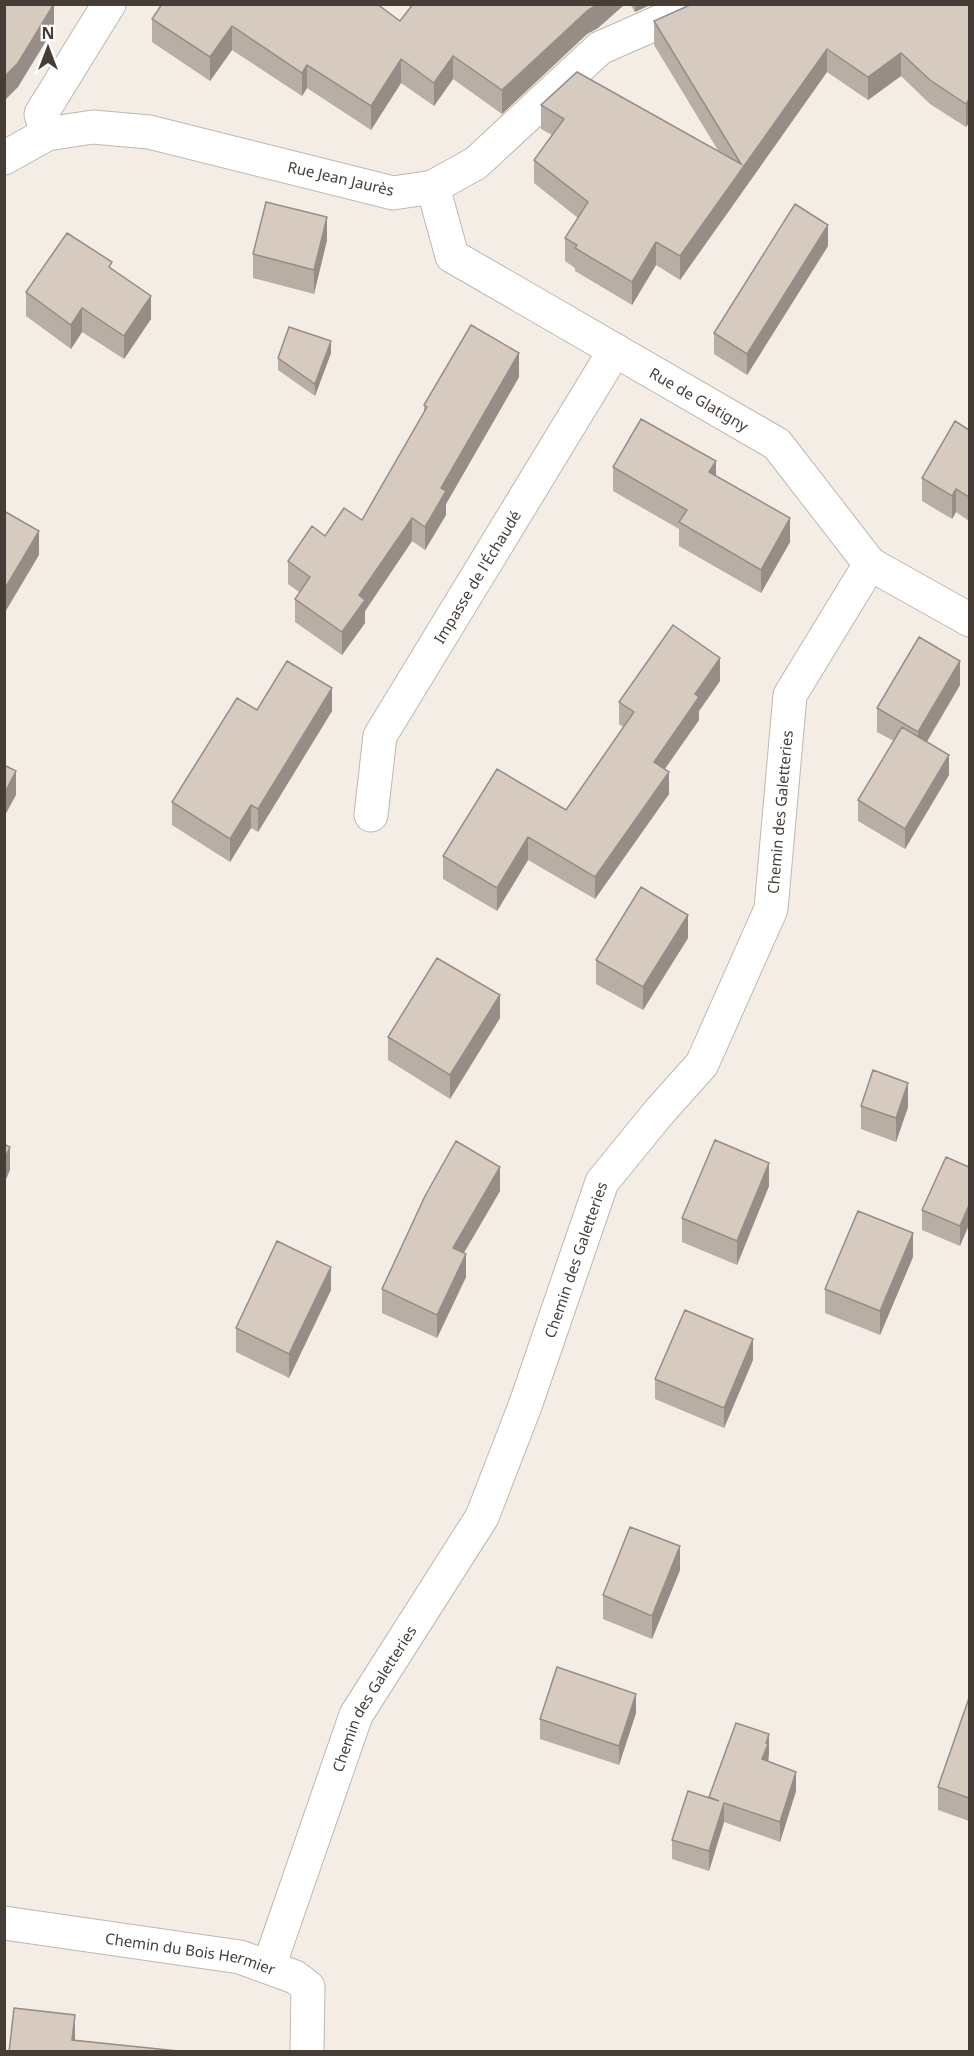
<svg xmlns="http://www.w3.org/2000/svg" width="974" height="2056" font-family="'Noto Sans',sans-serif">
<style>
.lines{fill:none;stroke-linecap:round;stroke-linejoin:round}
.minor-casing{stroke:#c1b7ac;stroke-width:35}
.minor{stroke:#fff;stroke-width:33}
.wall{fill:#b9aea4}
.shaded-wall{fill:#968d86}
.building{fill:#d7cabf;stroke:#968d86;stroke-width:1.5}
.labels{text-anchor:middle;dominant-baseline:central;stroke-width:4.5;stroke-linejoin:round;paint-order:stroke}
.street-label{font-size:15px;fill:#453d36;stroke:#fff}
</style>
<rect width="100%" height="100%" fill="#f3ede6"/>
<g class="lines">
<defs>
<g id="minor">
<path d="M47 134 41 114 109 4"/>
<path d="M4 158 47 134 93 127 149 132 393 193 433 187 476 163 600 48 700 4"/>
<path id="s1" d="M433 187 452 256 777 444 870 564 970 620"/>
<path id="s2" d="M371 815 380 736 615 350"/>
<path id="s3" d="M4 1923 240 1957 295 1977 308 1987 307 2052"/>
<path id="s4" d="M269 1966 356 1715 482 1517 525 1406 602 1182 660 1111 702 1064 771 909 790 695 870 564"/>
</g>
</defs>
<use href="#minor" class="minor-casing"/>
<use href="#minor" class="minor"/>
</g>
<path class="wall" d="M413 4H625L598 28 587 34 502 114 453 79 434 106 401 83 371 130 307 88 302 96 232 50 210 81 152 42V19L400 21Z
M630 4H652L635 12Z
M969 4 966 127 930 104 901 76 868 100 827 72 680 280 656 265 632 305 575 271V268L565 261V238L578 218 534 183V160L552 135 541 129V105L719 152 654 45V21Z
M327 240 314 294 253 278V254Z
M828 246 747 375 714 354V333Z
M112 270 151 319 124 359 82 332 71 349 26 316V292Z
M331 353 315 396 278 370V358Z
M519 377 446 504V515L425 550 412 541 365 611V623L342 655 295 622V599L299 592 288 584V561L325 536 362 520 424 412V405Z
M969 430V521L956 512 952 519 922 501V478Z
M613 467 716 476 790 542 761 593 679 546V529L613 491Z
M720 681 699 711V720L665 769 669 794 595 899 528 860 497 911 443 879V856L566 810 623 727 619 724V702Z
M960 685 927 742 949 775 905 849 858 821V800L894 741 877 732V708Z
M257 710 332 711 258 832 251 828 230 862 172 825V802Z
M688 938 643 1010 596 984V960Z
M500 1018 450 1099 388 1060V1037Z
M861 1106 908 1107 896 1142 861 1129Z
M969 1167 960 1246 922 1230V1210Z
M769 1186 737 1265 682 1242V1218Z
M500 1191 464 1253 466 1277 437 1338 382 1313V1289Z
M913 1257 880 1335 825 1313V1289Z
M331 1290 289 1378 236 1352V1328Z
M753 1360 724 1428 655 1399V1379Z
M680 1570 652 1639 603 1619V1595Z
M969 1698V1821L938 1810V1787Z
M636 1713 619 1765 540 1739V1719Z
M769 1753 768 1762 796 1791 780 1842 724 1822 709 1871 672 1859V1840L709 1798Z"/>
<path class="shaded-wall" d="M54 4V28L18 87 4 101V77Z
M598 4H625L598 28 587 34 502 114V90L587 11Z
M635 4H652L635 12Z
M232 26V50L210 81V57Z
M827 49V72L680 280V256Z
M901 53V76L868 100V77Z
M453 56V79L434 106V83Z
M401 59V83L371 130V106Z
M307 65V88L302 96V73Z
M969 99V123L966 127V104Z
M327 217V240L314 294V270Z
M828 225V246L747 375V354Z
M656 242V265L632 305V282Z
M151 296V319L124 359V336Z
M82 308V332L71 349V325Z
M331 341V353L315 396V384Z
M519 353V377L446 504V515L425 550V527L441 488Z
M716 461V485L709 472Z
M956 489V512L952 519V496Z
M412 518V541L365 611V623L342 655V632L359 595Z
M790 518V542L761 593V570Z
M39 531V555L4 614V590Z
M720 658V681L699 711V720L654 784V762L695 694Z
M960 661V685L918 756V732Z
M332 688V711L258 832V809Z
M949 755V775L905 849V829Z
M16 771V795L4 817V794Z
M669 772V794L595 899V877Z
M251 805V828L230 862V839Z
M528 837V860L497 911V888Z
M688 915V938L643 1010V987Z
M500 995V1018L450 1099V1075Z
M908 1083V1107L896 1142V1118Z
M10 1147V1170L4 1184V1160Z
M769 1163V1186L737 1265V1241Z
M500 1167V1191L453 1271V1248Z
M969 1205V1225L960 1246V1226Z
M913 1233V1257L880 1335V1311Z
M466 1254V1277L437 1338V1315Z
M331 1267V1290L289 1378V1354Z
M753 1339V1360L724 1428V1408Z
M680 1546V1570L652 1639V1616Z
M636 1694V1713L619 1765V1746Z
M769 1734V1753L768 1763 762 1759Z
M796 1772V1791L780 1842V1822Z
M724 1803V1822L709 1871V1851Z
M75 2015V2039L73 2052 72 2040Z"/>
<path class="building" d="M4 4H54L18 63 4 77Z
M162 4H377L400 21 413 4H598L587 11 502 90 453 56 434 83 401 59 371 106 307 65 302 73 232 26 210 57 152 19Z
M692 4H969V99L966 104 930 80 901 53 868 77 827 49 680 256 656 242 632 282 575 248 577 245 565 238 588 202 534 160 564 119 541 105 577 72 741 164 654 21Z
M266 202 327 217 314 270 253 254Z
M795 204 828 225 747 354 714 333Z
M67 233 112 262 109 267 151 296 124 336 82 308 71 325 26 292Z
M471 325 519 353 441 488 446 491 425 527 412 518 359 595 365 600 342 632 295 599 310 577 288 561 312 526 325 536 344 508 362 520 427 407 424 405Z
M289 327 331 341 315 384 278 358Z
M641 419 716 461 709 472 790 518 761 570 679 522 687 510 613 467Z
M955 421 969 430V497L956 489 952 496 922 478Z
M4 511 39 531 4 590Z
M673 625 720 658 695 694 699 697 654 762 669 772 595 877 528 837 497 888 443 856 497 769 566 810 634 712 619 702Z
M919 637 960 661 918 732 877 708Z
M287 661 332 688 258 809 251 805 230 839 172 802 237 698 257 710Z
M902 727 949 755 905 829 858 800Z
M4 765 16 771 4 794Z
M641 887 688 915 643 987 596 960Z
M437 958 500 995 450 1075 388 1037Z
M873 1070 908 1083 896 1118 861 1106Z
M715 1140 769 1163 737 1241 682 1218Z
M456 1141 500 1167 453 1248 466 1254 437 1315 382 1289 425 1196Z
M4 1144 10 1147 4 1160Z
M946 1157 969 1167V1205L960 1226 922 1210Z
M858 1211 913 1233 880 1311 825 1289Z
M277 1241 331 1267 289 1354 236 1328Z
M685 1310 753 1339 724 1408 655 1379Z
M630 1527 680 1546 652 1616 603 1595Z
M557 1667 636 1694 619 1746 540 1719Z
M969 1698V1798L938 1787Z
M736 1723 769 1734 766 1743 768 1744 762 1759 796 1772 780 1822 724 1803 709 1851 672 1840 688 1791 719 1801 709 1797Z
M14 2008 75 2015 72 2040 188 2052H9Z"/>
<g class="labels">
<g class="street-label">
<text transform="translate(341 178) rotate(13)">Rue Jean Jaurès</text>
<text stroke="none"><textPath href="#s1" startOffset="357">Rue de Glatigny</textPath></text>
<text stroke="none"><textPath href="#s2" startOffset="266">Impasse de l'Échaudé</textPath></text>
<text stroke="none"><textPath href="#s4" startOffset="1278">Chemin des Galetteries</textPath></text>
<text stroke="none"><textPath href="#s4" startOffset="774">Chemin des Galetteries</textPath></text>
<text stroke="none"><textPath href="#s4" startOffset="288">Chemin des Galetteries</textPath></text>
<text stroke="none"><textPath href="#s3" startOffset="189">Chemin du Bois Hermier</textPath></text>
</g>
</g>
<rect width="974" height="2056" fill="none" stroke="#453d36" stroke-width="12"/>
<g transform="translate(48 48)" stroke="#ffffff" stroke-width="4.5" paint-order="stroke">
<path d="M0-4.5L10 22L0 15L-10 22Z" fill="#453d36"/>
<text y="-9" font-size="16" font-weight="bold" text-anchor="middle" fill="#453d36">N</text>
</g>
</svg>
